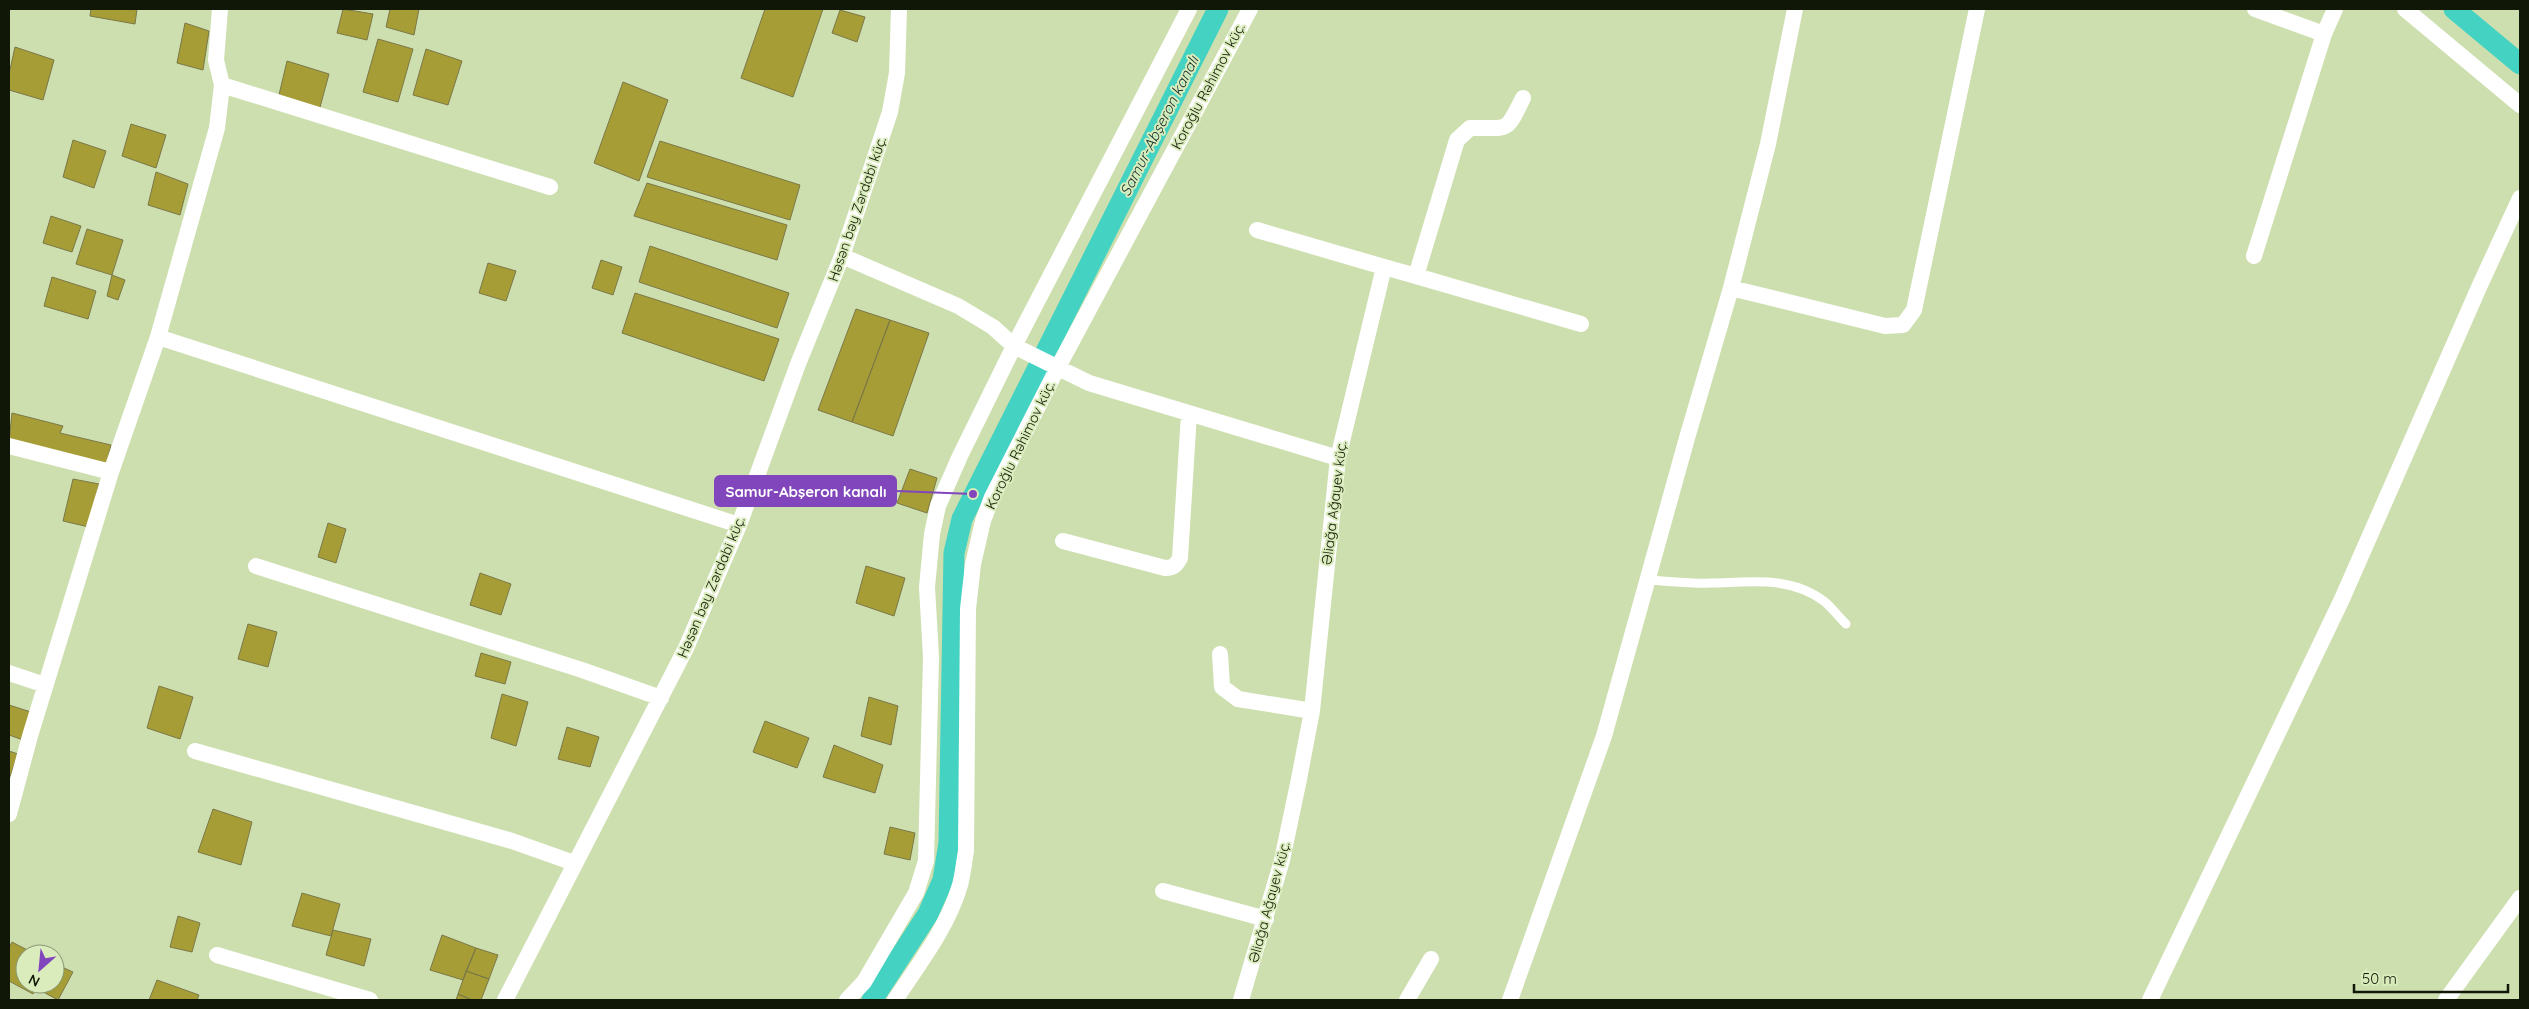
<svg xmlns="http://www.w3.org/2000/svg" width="2529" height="1009" font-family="Quicksand,sans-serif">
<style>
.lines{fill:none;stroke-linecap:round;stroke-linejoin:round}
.canal{stroke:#44d2c2;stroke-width:21}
.building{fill:#a69d36;stroke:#7b7848}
.service{stroke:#fff;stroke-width:9}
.minor{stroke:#fff;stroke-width:16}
.labels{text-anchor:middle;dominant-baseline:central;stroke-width:4;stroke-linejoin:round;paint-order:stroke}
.street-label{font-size:14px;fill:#111706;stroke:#daecbc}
.water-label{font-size:15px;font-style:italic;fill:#12302c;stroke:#daecbc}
.leader{fill:none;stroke:#8246bc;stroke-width:2}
.callout-dot{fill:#8246bc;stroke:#daecbc;stroke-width:2}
.callout{fill:#8246bc;stroke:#8246bc;stroke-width:2}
.callout-label{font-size:15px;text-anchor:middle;font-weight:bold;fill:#fff}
</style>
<rect width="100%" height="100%" fill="#cddfaf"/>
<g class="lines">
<path class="canal" d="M2454 9 2520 64
M872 1000 928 914 943 880 949 843 954 553 962 519 1218 9"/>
</g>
<path class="building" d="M91 9H137L135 24 90 16Z
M343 9 373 14 367 40 337 33Z
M390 9H419L414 35 386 27Z
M765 9H823L793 97 741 78Z
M840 10 865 17 857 42 832 33Z
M185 23 209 31 203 70 177 63Z
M378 39 413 49 398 102 363 92Z
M15 47 54 60 43 100 9 90V74Z
M426 49 462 61 448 105 413 95Z
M287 61 329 74 319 111 278 99Z
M623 82 668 100 639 181 594 163Z
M131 124 166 135 156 168 122 156Z
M73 140 106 151 94 188 63 177Z
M660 141 800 185 790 220 647 177Z
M156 172 188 184 180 215 148 205Z
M647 183 787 225 777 260 634 216Z
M51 216 81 226 72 252 43 243Z
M87 229 123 240 112 275 76 264Z
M650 246 789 293 777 328 639 282Z
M601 260 622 267 613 295 592 288Z
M488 263 516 271 506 301 479 293Z
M112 275 125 280 118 300 107 296Z
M52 277 96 291 88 319 44 306Z
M635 293 779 339 764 381 622 333Z
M856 309 890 320 852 422 818 410Z
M890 320 929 333 893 436 852 422Z
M12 413 63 426 60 433 111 445 106 466 9 441Z
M910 469 937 478 927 513 897 503Z
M73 479 99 484 89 527 63 521Z
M328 523 346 529 336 563 318 557Z
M866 566 905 578 894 616 856 603Z
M480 573 511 584 501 615 470 605Z
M248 624 277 632 268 667 238 659Z
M481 653 511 662 505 684 475 676Z
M159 686 193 697 180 739 147 728Z
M502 694 528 702 516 746 491 738Z
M869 697 898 706 891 745 861 736Z
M9 705 31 712 23 740 9 735Z
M765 721 809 738 797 768 753 752Z
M567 727 599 737 590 767 558 759Z
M834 745 883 765 875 793 823 777Z
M9 751 18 754 9 779Z
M213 809 252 822 241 865 198 852Z
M890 827 915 833 910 860 884 854Z
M302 893 340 904 331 936 292 926Z
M178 916 200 923 192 952 170 947Z
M333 930 371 939 364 966 326 955Z
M442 935 476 948 463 980 430 970Z
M12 942 35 954H25V984H38L33 994 9 981V948Z
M476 948 498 955 489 979 466 971Z
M55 964 73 972 58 1000 36 988 38 984H55Z
M466 971 489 979 481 1000H472L458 994Z
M157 980 199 995 197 1000H149Z
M458 994 472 1000H456Z"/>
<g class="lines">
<path class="service" d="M1648 580C1669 581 1692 584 1713 583 1752 582 1792 576 1825 602 1832 608 1839 617 1846 624"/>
<path class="minor" d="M2255 9 2324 34
M2405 9 2520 105
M222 85 550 187
M1257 230 1384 267
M842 256 958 306 993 327 1014 346 1089 383 1338 458
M2254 256 2324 34 2335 9
M1416 276 1581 324
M1731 288 1885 326 1903 325 1914 310 1977 9
M158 337 739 525
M9 446 111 472
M1063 541 1165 568C1174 568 1176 565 1180 558L1189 414
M256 566 582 670 661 698
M1220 654 1222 687 1238 699 1312 711
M9 673 45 685
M195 751 512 841 574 863
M9 814 30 736 111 472 158 337 217 128 222 85 216 60 220 9
M1163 891 1266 919
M217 955 370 1000
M505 1000 686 648 739 525 798 364 842 256 890 112 897 73 899 9
M847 1000 864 982 916 893 926 861 931 657 927 587 932 534 938 506 960 456 1014 346 1189 9
M895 1000C918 965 948 927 960 885 963 874 964 862 966 851L968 609 973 564 983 521 992 497 1057 369 1250 9
M1241 1000 1282 860 1299 779 1312 711 1338 458 1384 267 1416 276 1457 140 1470 128C1509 127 1505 135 1523 98
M1407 1000 1431 959
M1510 1000 1604 736 1687 438 1731 288 1768 144 1795 9
M2150 1000 2342 599 2480 285 2520 198
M2446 1000 2520 898"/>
</g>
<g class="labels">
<g class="street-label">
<text transform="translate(1208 86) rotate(-62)">Koroğlu Rəhimov küç.</text>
<text transform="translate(857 209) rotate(-71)">Həsən bəy Zərdabi küç.</text>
<text transform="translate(1020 445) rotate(-64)">Koroğlu Rəhimov küç.</text>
<text transform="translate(1334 503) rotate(-83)">Əliağa Ağayev küç.</text>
<text transform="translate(711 587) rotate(-67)">Həsən bəy Zərdabi küç.</text>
<text transform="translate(1269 902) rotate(-75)">Əliağa Ağayev küç.</text>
</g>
<g class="water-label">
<text transform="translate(1159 126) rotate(-63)">Samur-Abşeron kanalı</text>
</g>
</g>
<path class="leader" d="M973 494L896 491"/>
<circle class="callout-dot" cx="973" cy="494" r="5"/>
<rect class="callout" x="715" y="476" width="181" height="30" rx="5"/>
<g class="callout-label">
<text x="806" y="497">Samur-Abşeron kanalı</text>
</g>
<rect width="2529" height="1009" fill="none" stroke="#111706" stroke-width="20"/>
<g transform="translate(40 969) rotate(207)"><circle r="24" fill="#daecbc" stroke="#8a9773"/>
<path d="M0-4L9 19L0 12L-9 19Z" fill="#8246bc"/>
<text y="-8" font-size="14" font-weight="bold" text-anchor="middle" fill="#111706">N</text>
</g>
<path d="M2354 984v8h154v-8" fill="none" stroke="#111706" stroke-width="2.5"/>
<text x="2362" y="984" font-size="15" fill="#111706" stroke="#daecbc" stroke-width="4" paint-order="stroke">50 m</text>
</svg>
